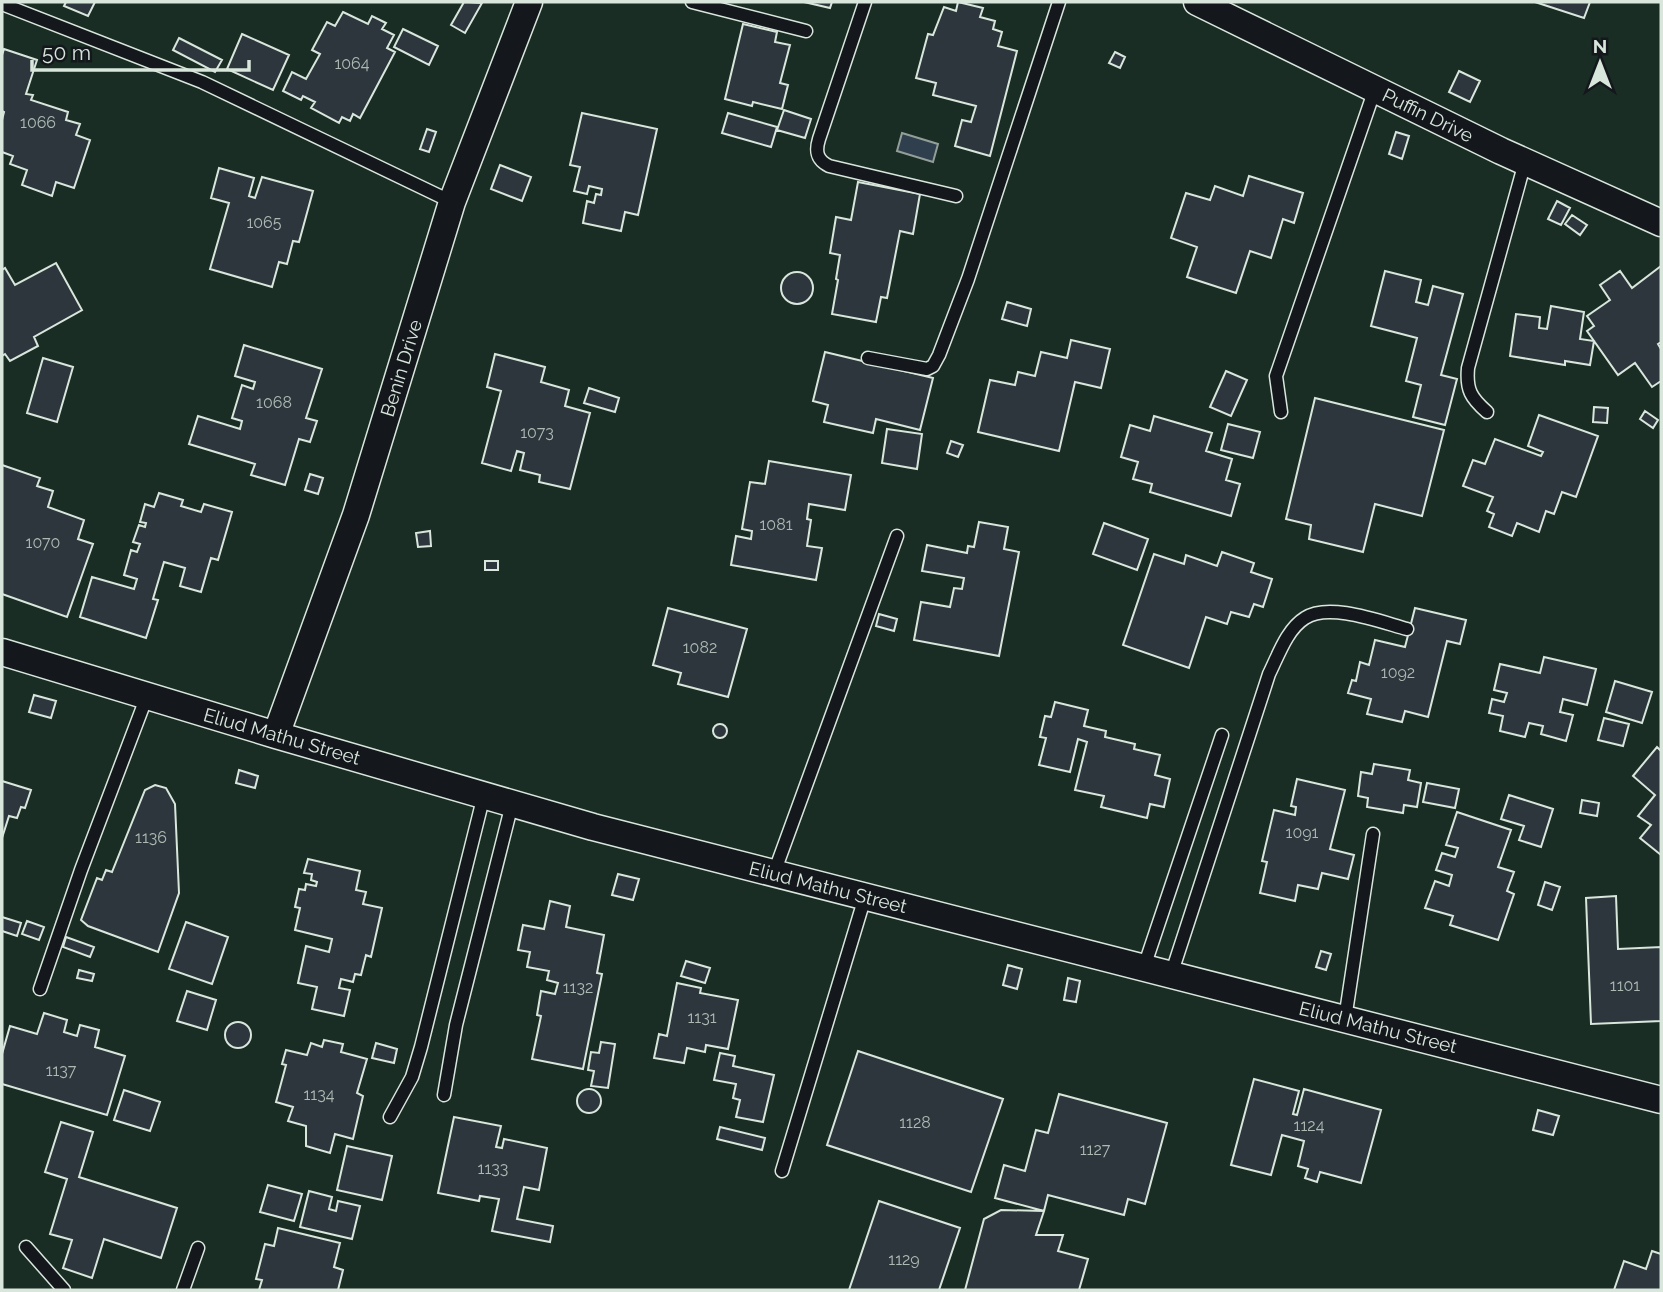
<svg xmlns="http://www.w3.org/2000/svg" width="1663" height="1292" font-family="Raleway,sans-serif">
<style>
.green{fill:#1a2d24;stroke:#939e99;stroke-width:2}
.water{fill:#2f3f4d;stroke:#939e99;stroke-width:2}
.building{fill:#2c363c;stroke:#d8e6dc;stroke-width:2}
.lines{fill:none;stroke-linecap:round;stroke-linejoin:round}
.service-casing{stroke:#d8e6dc;stroke-width:15}
.minor-casing{stroke:#d8e6dc;stroke-width:29}
.service{stroke:#14181c;stroke-width:12}
.minor{stroke:#14181c;stroke-width:26}
.labels{text-anchor:middle;dominant-baseline:central;stroke-width:5;stroke-linejoin:round;paint-order:stroke}
.number-label{font-size:16px;fill:#adbab4}
.street-label{font-size:19px;fill:#d8e6dc;stroke:#14181c}
</style>
<rect width="100%" height="100%" fill="#14181c"/>
<path class="green" d="M2 2H1661V1290H2Z"/>
<path class="water" d="M902 133 938 144 933 162 897 151Z"/>
<path class="building" d="M66 2H95L88 16 64 6Z
M464 2 482 3 465 33 451 25Z
M804 2H832L830 8Z
M958 2 983 8 980 17 995 21 993 29 1002 32 998 46 1017 51 990 156 955 146 962 120 971 122 976 106 933 95 936 83 916 78 928 34 933 35 944 7 956 11Z
M1535 2H1590L1584 18Z
M343 12 368 24 372 16 386 23 382 29 394 35 387 48 395 52 360 118 353 114 350 121 342 117 339 123 311 108 315 102 303 96 301 100 283 91 292 72 306 79 320 54 312 50 327 22 335 26Z
M743 24 777 32 775 42 790 45 780 83 788 85 782 109 753 102 752 106 725 99Z
M403 29 438 46 429 65 394 47Z
M242 34 289 55 273 90 227 69Z
M179 38 222 60 215 72 173 50Z
M4 49 37 60 26 94 33 95 31 100 68 112 66 120 80 124 76 135 90 140 74 188 56 182 52 196 22 185 27 170 10 164 13 156 2 152V120L4 112 2 111V55Z
M1115 52 1125 57 1120 68 1109 63Z
M1459 71 1480 81 1470 102 1449 92Z
M784 110 811 119 805 138 777 130Z
M582 113 657 129 638 215 625 212 621 231 583 223 587 201 594 203 596 194 601 195 602 189 589 186 587 194 574 191 580 167 570 165Z
M728 113 777 127 771 147 722 133Z
M427 129 436 132 429 152 420 149Z
M1396 132 1409 136 1402 159 1389 154Z
M500 165 531 177 522 201 491 189Z
M219 168 254 178 249 196 255 198 262 177 313 191 299 242 293 241 287 264 279 262 272 287 210 269 229 203 211 198Z
M1249 176 1303 193 1294 223 1283 219 1271 258 1250 251 1236 293 1187 277 1197 247 1171 238 1186 193 1210 200 1215 186 1243 196Z
M858 182 920 194 913 234 900 231 887 298 881 297 876 322 832 314 838 280 836 279 840 255 830 253 836 217 851 220Z
M1557 201 1570 208 1561 225 1548 219Z
M1572 215 1587 225 1580 235 1565 224Z
M56 263 82 310 34 337 38 346 10 361 5 354 2 356V270L5 268 15 285Z
M1661 266V342L1658 344 1661 349V381L1652 387 1635 363 1618 375 1587 331 1594 326 1587 316 1610 300 1600 285 1620 271 1632 288Z
M1385 271 1421 280 1416 302 1428 305 1433 286 1463 294 1441 375 1457 379 1445 425 1413 417 1421 385 1406 381 1417 338 1371 326Z
M781 288a16 16 0 1 1 32 0a16 16 0 1 1-32 0Z
M1007 302 1031 309 1027 326 1002 319Z
M1551 306 1584 312 1580 339 1594 341 1590 365 1565 361V365L1510 356 1516 314 1540 317 1539 328 1547 329Z
M1071 340 1110 349 1101 388 1075 382 1059 451 978 432 990 380 1015 385 1018 372 1035 376 1041 352 1067 358Z
M244 345 322 369 306 418 317 421 310 442 299 439 285 485 251 475 255 464 189 444 198 416 240 429 242 421 232 418 242 385 253 389 255 382 235 376Z
M825 352 933 378 920 430 876 419 873 433 824 422 828 405 813 401Z
M495 354 545 367 541 382 569 390 565 406 590 413 570 489 539 482 540 475 520 470 524 453 517 451 511 471 482 463 501 391 487 387Z
M43 358 73 367 57 422 27 413Z
M1226 371 1247 380 1231 416 1210 407Z
M589 388 619 398 615 412 584 403Z
M1315 398 1444 430 1422 516 1375 504 1363 552 1309 539 1311 525 1286 519Z
M1594 407 1608 408 1607 423 1593 422Z
M1645 411 1658 420 1653 428 1640 419Z
M1539 415 1598 436 1576 497 1562 492 1554 514 1546 511 1539 532 1517 523 1512 536 1489 527 1494 514 1487 511 1493 497 1463 486 1473 460 1485 464 1495 439 1541 456 1543 452 1528 446Z
M1154 416 1212 433 1206 451 1232 459 1226 480 1240 484 1231 516 1150 492 1152 484 1133 479 1138 462 1121 457 1130 425 1150 431Z
M1228 424 1260 432 1253 458 1221 450Z
M887 429 922 434 917 469 882 463Z
M951 441 963 445 958 457 947 453Z
M769 461 851 475 845 510 809 504 807 519 811 520 807 546 822 548 816 580 731 565 736 536 751 539 752 531 742 529 750 482 765 484Z
M2 465 40 478 37 486 53 491 48 507 84 520 78 539 93 544 67 617 2 594Z
M310 474 323 478 318 494 305 490Z
M159 493 183 500 181 506 201 512 204 504 232 512 218 560 211 558 201 592 180 586 185 568 164 562 153 599 158 600 146 638 80 617 92 577 134 589 137 579 124 575 131 550 137 552 140 544 133 542 139 525 145 527 146 523 140 522 145 504 154 507Z
M979 522 1008 527 1004 549 1019 552 999 656 914 640 921 602 950 607 954 588 962 589 964 578 922 571 927 545 967 553 968 546 974 547Z
M1104 523 1148 539 1137 570 1093 554Z
M430 531 431 546 418 547 416 533Z
M1222 552 1254 563 1251 572 1272 579 1263 607 1254 604 1249 617 1231 612 1227 624 1206 617 1189 668 1123 645 1154 554 1184 564 1186 555 1217 566Z
M485 561H498V570H485Z
M668 608 747 629 728 697 678 684 681 673 653 665Z
M1415 608 1466 620 1460 644 1447 641 1428 717 1405 711 1402 722 1367 714 1371 699 1348 693 1352 680 1356 681 1360 662 1369 665 1375 640 1405 647Z
M879 614 897 619 894 631 876 626Z
M1544 657 1596 669 1587 705 1563 699 1560 712 1573 715 1566 741 1541 734 1543 726 1529 723 1525 737 1500 731 1503 716 1489 713 1492 699 1504 702 1507 693 1494 690 1500 664 1540 673Z
M1615 681 1652 692 1642 723 1606 712Z
M34 695 56 701 51 718 29 712Z
M1055 702 1088 710 1084 726 1106 731 1105 737 1135 744 1134 749 1160 755 1155 775 1170 779 1164 807 1150 804 1147 818 1101 807 1104 796 1075 790 1087 742 1078 739 1070 772 1039 765 1046 738 1040 737 1045 716 1051 717Z
M1604 718 1629 724 1623 746 1598 740Z
M713 731a7 7 0 1 1 14 0a7 7 0 1 1-14 0Z
M1657 747 1661 751V855L1640 838 1651 825 1638 816 1655 795 1633 776Z
M1374 764 1410 770 1408 780 1421 783 1417 807 1404 805 1403 813 1367 807 1368 798 1358 796 1361 772 1372 774Z
M239 770 258 776 255 788 236 783Z
M1297 779 1345 790 1330 849 1354 855 1348 879 1322 873 1318 889 1298 885 1295 901 1260 893 1267 862 1262 861 1274 810 1295 815 1296 807 1291 806Z
M2 781 31 790 25 808 21 807 17 818 9 816 2 838Z
M1427 783 1459 789 1455 808 1423 802Z
M155 785 166 788 175 804 179 893 158 952 88 926 81 920 97 878 102 880 106 870 112 872 145 790Z
M1509 795 1553 809 1541 847 1519 840 1524 826 1501 819Z
M1582 800 1599 803 1597 816 1580 813Z
M1457 812 1511 830 1498 867 1514 872 1507 891 1514 894 1498 940 1450 925 1453 916 1425 908 1435 881 1449 886 1452 875 1436 870 1442 853 1455 857 1458 848 1446 845Z
M308 859 360 871 356 890 366 892 363 904 382 908 371 957 366 955 361 975 355 974 353 982 341 979 339 988 350 990 344 1016 312 1009 317 987 298 983 306 946 329 952 332 939 295 930 300 908 295 907 299 889 305 890 306 884 316 886 317 882 311 880 312 874 304 873Z
M618 874 639 879 633 900 612 895Z
M1545 882 1560 887 1552 910 1538 905Z
M1616 896 1618 949 1661 947V1021L1591 1024 1586 898Z
M550 901 570 906 566 927 604 935 597 973 602 974 583 1069 532 1059 541 1016 537 1015 541 991 555 994 558 983 547 980 549 971 527 967 530 952 518 950 523 925 544 929Z
M2 917 21 923 17 936 2 931Z
M27 921 44 927 39 940 22 934Z
M186 922 228 937 212 984 169 969Z
M66 937 94 947 90 957 63 947Z
M1321 951 1331 954 1326 970 1316 967Z
M686 961 710 968 705 983 681 976Z
M1008 965 1022 969 1017 989 1003 985Z
M79 970 94 974 92 981 77 978Z
M1068 978 1080 981 1076 1002 1064 1000Z
M677 983 701 988 700 993 738 1000 728 1049 706 1045 705 1052 687 1048 684 1063 654 1058 659 1034 667 1036Z
M187 991 216 1000 207 1030 177 1021Z
M44 1013 67 1020 64 1032 77 1036 80 1025 99 1030 95 1047 125 1056 107 1115 2 1084V1054L10 1026 37 1034Z
M225 1035a13 13 0 1 1 26 0a13 13 0 1 1-26 0Z
M324 1040 343 1044 341 1052 367 1059 357 1093 363 1096 353 1139 335 1134 330 1153 306 1146V1126L288 1121 293 1107 276 1102 286 1065 282 1064 286 1050 307 1055 311 1043 322 1047Z
M601 1042 615 1044 608 1088 591 1086 594 1071 588 1070 591 1052 599 1053Z
M376 1043 397 1049 394 1063 372 1058Z
M858 1051 1003 1099 971 1192 827 1145Z
M720 1053 735 1056 733 1066 774 1075 763 1122 736 1117 740 1100 733 1098 736 1084 714 1080Z
M1254 1079 1299 1091 1293 1114 1297 1115 1304 1089 1381 1110 1361 1183 1320 1172 1317 1182 1305 1178 1308 1169 1298 1166 1304 1141 1282 1135 1271 1175 1231 1165Z
M577 1101a12 12 0 1 1 24 0a12 12 0 1 1-24 0Z
M124 1090 160 1102 150 1131 114 1120Z
M1059 1094 1167 1123 1145 1204 1128 1199 1124 1215 1048 1195 1044 1211 995 1198 1004 1165 1025 1171 1036 1130 1048 1133Z
M1538 1110 1559 1116 1553 1135 1533 1130Z
M454 1117 501 1126 496 1147 502 1148 504 1139 547 1148 539 1190 524 1187 517 1219 553 1226 550 1242 492 1231 499 1199 480 1196 479 1201 438 1193Z
M61 1122 93 1132 79 1177 177 1208 161 1258 104 1239 92 1278 63 1268 72 1240 50 1234 67 1179 45 1172Z
M720 1127 765 1138 762 1150 717 1139Z
M347 1146 392 1156 382 1200 337 1190Z
M268 1185 302 1194 294 1221 260 1212Z
M309 1191 332 1197 329 1209 336 1211 338 1201 360 1206 352 1239 300 1227Z
M879 1201 960 1228 939 1290H849Z
M1001 1210 1044 1211 1036 1235H1063L1058 1251 1088 1259 1079 1290H965L984 1219Z
M278 1228 340 1243 334 1267 343 1270 338 1290H259L262 1280 256 1279 265 1244 274 1246Z
M1652 1251 1661 1254V1290H1614L1624 1261 1646 1269Z"/>
<g class="lines">
<defs>
<path id="service" d="M692 2 806 31
M865 2 819 139C815 152 817 160 829 166L956 196
M2 4 202 82 452 202
M868 358 927 369 933 366 939 355 968 279 1059 2
M1281 412 1276 376 1375 89
M1487 412C1471 398 1466 390 1468 368L1525 162
M774 873 897 536
M1144 967 1222 735
M1171 975 1269 674C1278 656 1287 629 1305 618 1329 602 1381 622 1407 629
M40 989 81 870 147 696
M1345 1019 1373 834
M444 1095 456 1025 512 804
M390 1117 412 1077 421 1047 484 795
M782 1171 865 897
M26 1247 64 1290
M183 1290 198 1248"/>
<path id="minor" d="M1197 2 1501 151 1661 223
M2 652 276 735 593 827 1661 1100
M276 735 356 515 452 202 529 2"/>
</defs>
<use href="#service" class="service-casing"/>
<use href="#minor" class="minor-casing"/>
<use href="#service" class="service"/>
<use href="#minor" class="minor"/>
</g>
<g class="labels">
<g class="number-label">
<text x="352" y="63">1064</text>
<text x="38" y="122">1066</text>
<text x="264" y="222">1065</text>
<text x="274" y="402">1068</text>
<text x="537" y="432">1073</text>
<text x="776" y="524">1081</text>
<text x="43" y="542">1070</text>
<text x="700" y="647">1082</text>
<text x="1398" y="672">1092</text>
<text x="1302" y="832">1091</text>
<text x="151" y="837">1136</text>
<text x="1625" y="985">1101</text>
<text x="578" y="987">1132</text>
<text x="702" y="1017">1131</text>
<text x="61" y="1070">1137</text>
<text x="319" y="1094">1134</text>
<text x="915" y="1122">1128</text>
<text x="1309" y="1125">1124</text>
<text x="1095" y="1149">1127</text>
<text x="493" y="1168">1133</text>
<text x="904" y="1259">1129</text>
</g>
<g class="street-label">
<text transform="translate(1428 115) rotate(26)">Puffin Drive</text>
<text transform="translate(401 368) rotate(-73)">Benin Drive</text>
<text transform="translate(282 736) rotate(16)">Eliud Mathu Street</text>
<text transform="translate(828 887) rotate(14)">Eliud Mathu Street</text>
<text transform="translate(1378 1027) rotate(14)">Eliud Mathu Street</text>
</g>
</g>
<rect width="1663" height="1292" fill="none" stroke="#d8e6dc" stroke-width="7"/>
<g transform="translate(1600 63)" stroke="#14181c" stroke-width="5" paint-order="stroke">
<path d="M0-5L12 26L0 18L-12 26Z" fill="#d8e6dc"/>
<text y="-10" font-size="19" font-weight="bold" text-anchor="middle" fill="#d8e6dc">N</text>
</g>
<path d="M32 60v10h217v-10" fill="none" stroke="#d8e6dc" stroke-width="3.5"/>
<text x="42" y="60" font-size="21" fill="#d8e6dc" stroke="#14181c" stroke-width="5" paint-order="stroke">50 m</text>
</svg>
